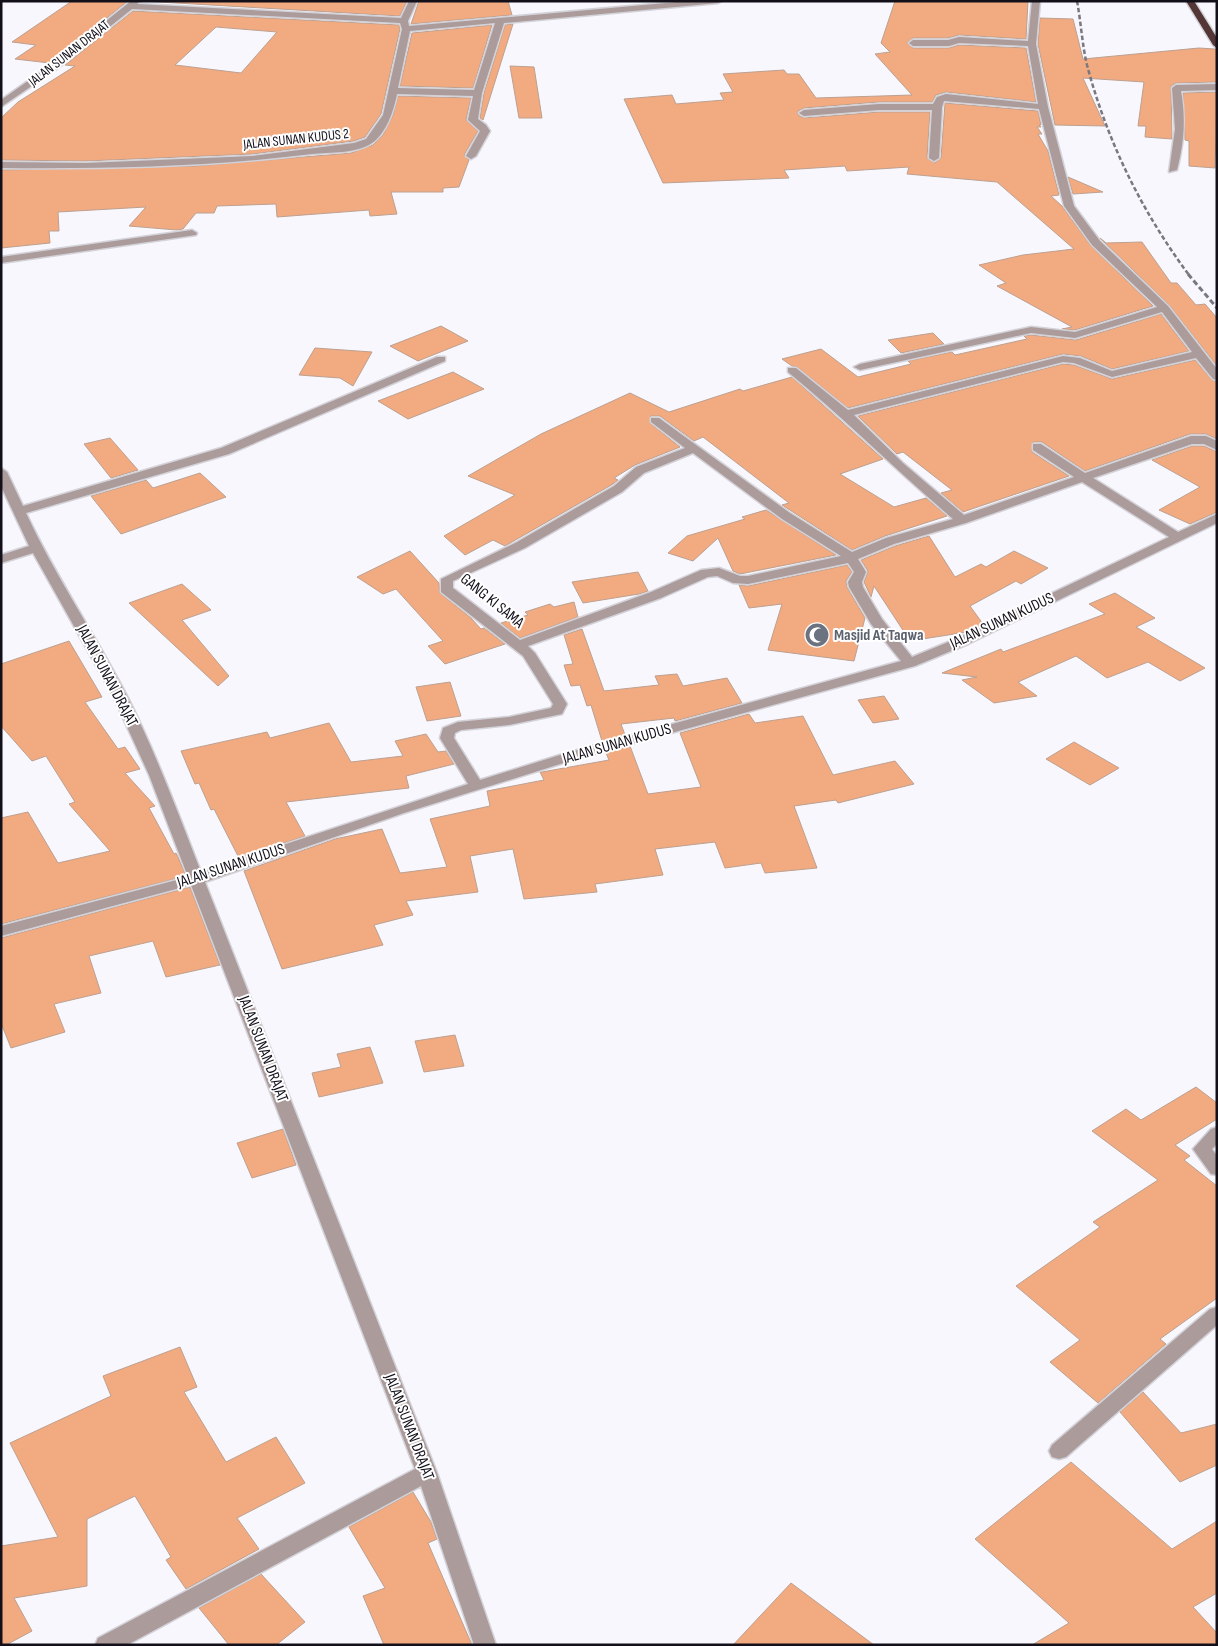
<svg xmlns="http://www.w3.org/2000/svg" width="1218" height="1646" font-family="'Sofia Sans Condensed',sans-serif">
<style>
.building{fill:#f2aa81;stroke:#bda08f;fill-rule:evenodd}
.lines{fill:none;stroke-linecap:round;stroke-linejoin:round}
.minor-casing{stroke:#d3d2d9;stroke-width:3}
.highway-casing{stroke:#d3d2d9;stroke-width:3}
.minor{fill:#ab9b9a;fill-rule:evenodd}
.highway{fill:#533635;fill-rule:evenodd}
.rail-far1{stroke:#79777f;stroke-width:2.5;stroke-dasharray:4.5 2.5;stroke-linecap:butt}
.rail{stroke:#79777f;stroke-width:3;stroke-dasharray:5.5 3;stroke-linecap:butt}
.labels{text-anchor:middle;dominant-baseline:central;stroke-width:4;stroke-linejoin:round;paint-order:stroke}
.far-street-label{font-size:14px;fill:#13101a;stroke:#fff}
.street-label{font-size:16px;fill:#13101a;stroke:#fff}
.worship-label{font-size:16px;font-weight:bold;fill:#5b616d;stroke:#fff;text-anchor:start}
</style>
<rect width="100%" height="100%" fill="#f8f7fd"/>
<path class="building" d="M72 1H128L50 63 15 59 36 45 12 42Z
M142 1H407L400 16Z
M419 1H508L512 15 411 24Z
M895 1H1028L1026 39 959 35 948 38H913L907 43 913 48H949L959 45 1026 48 1036 102 946 92 936 95 932 102H879L804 108 798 111V115L804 118 879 112H930L927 158 935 163 941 158 945 103 1038 111 1041 125H1039L1041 127H1037L1042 134H1038L1048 151 1059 195 1051 196 1062 206 1091 246 1153 306 1075 330 1062 329 1072 327 997 286 1006 283 979 265 1023 255 1074 249 997 182 907 174 909 167 847 171 845 166 784 170 789 178 663 183 624 99 672 95 676 104 724 100 720 93 733 92 723 74 784 70 787 74H799L816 98 912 95 875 54 890 52 881 43Z
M133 11 399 25 400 29 381 114 365 137 354 141 253 154 86 161 1 160V118L18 102 75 66 65 65ZM216 27 277 32 241 73 175 65Z
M1040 18 1073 19 1083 59 1199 48 1215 49 1217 50V82L1176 83 1171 86 1172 139 1145 137 1146 126H1138L1144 82 1083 78 1105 126 1055 125 1038 44Z
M513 24 483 120 480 118 484 93 505 25Z
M492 25 473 88 400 86 412 33Z
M510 66 534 67 542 118H519Z
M1217 92 1215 168 1189 166V141L1185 140 1183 93Z
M398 96 471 98 466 120 478 131 464 155 469 160 459 187 443 188V192H391L397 214 370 216 369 210 277 217 276 204 217 206 214 213H196L183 229 177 230 129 226 146 207 58 212 59 231H49L50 243 1 248V170L196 166 351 153 373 145 383 135 393 115Z
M1068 177 1103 192 1073 194Z
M1100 238 1106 243 1142 242 1171 283H1177L1196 305 1205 304 1217 318V366L1169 305Z
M1161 314 1189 351 1112 369 1081 356 1063 354 848 408 797 367 792 366 782 359 821 349 858 377 911 364 908 361 952 352 955 355 1027 339 1024 336 1031 335 1076 340Z
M441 326 468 341 418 361 390 346Z
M933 333 944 344 901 353 888 340Z
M315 348 372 352 353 386 340 378 299 375Z
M1195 360 1212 380 1217 382V439L1206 434H1190L1085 471 1042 442H1033L1032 452 1069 476 963 512 941 493 952 490 903 452 897 454 858 416 1063 364 1074 365 1112 379Z
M453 372 484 389 408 419 378 401Z
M792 377 883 459 840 474 894 507 926 498 947 516 885 536 852 550 782 505 789 503 703 437 694 441 660 416H651L650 423 680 447 635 465 614 478 618 480 613 484 505 546 493 540 465 555 444 536 515 495 468 476 541 434 630 393 669 412 740 389 743 391Z
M110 438 138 470 111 478 84 444Z
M1192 446H1204L1217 452V512L1190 524 1159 510 1200 487 1152 460Z
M200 473 226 497 121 534 91 496 146 480 153 488Z
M766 510 836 555 740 574 733 571 718 538 693 561 668 553 687 536 745 519 742 517Z
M929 536 955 577 981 564 986 567 1014 551 1048 568 1021 584 1016 581 970 606 983 624 967 632 910 641 874 586 871 597 864 582 868 571 861 560 895 546Z
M410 551 439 583 440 593 471 618 481 629 484 628 505 644 445 664 428 646 443 641 396 589 383 594 357 577Z
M847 565 852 572 846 581 847 587 865 618 854 661 768 650 782 604 749 608 739 585 748 586Z
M638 572 648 591 639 594 583 603 572 582Z
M182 584 211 610 182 620 229 676 218 686 129 603Z
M1115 593 1155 618 1136 627 1205 668 1180 681 1148 662 1107 678 1076 656 1018 682 1037 696 994 703 962 680 977 677 942 673 1001 649 1003 652 1105 614 1089 604Z
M574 602 578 617 520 638 501 623 528 615 525 612 550 604 554 607Z
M582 629 604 691 659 685 655 676 677 674 683 686 727 678 742 703 675 721 674 718 621 724 625 735 602 741 591 705 587 706 580 685 571 686 564 665 573 664 564 635Z
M69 641 102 697 85 702 118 749 125 747 140 769 125 773 155 806 149 808 174 854 176 853 178 857 186 876 1 924V818L28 812 58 863 110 851 69 804 75 802 46 756 32 761 1 726V664Z
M450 682 461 716 427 721 416 687Z
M884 696 899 719 873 723 858 700Z
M749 714 755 723 803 716 833 775 895 761 914 784 838 803 836 800 794 806 817 868 765 873 761 863 725 868 715 842 655 849 663 875 595 884 597 892 524 899 513 849 470 856 478 892 406 901 413 915 374 925 383 945 282 969 244 871 335 839 382 829 400 873 447 867 430 819 490 806 487 791 544 780 540 772H542L609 760 606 753 630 746 648 794 701 787 680 733Z
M329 723 351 762 403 756 395 741 426 734 438 752 446 751 454 764 406 776 409 788 286 802 305 836 239 858 214 809 211 810 199 783 195 784 181 751 267 732 270 738Z
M1074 742 1119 768 1090 785 1046 759Z
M190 887 220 965 166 977 153 941 89 956 101 993 54 1004 65 1032 11 1048 1 1023V938Z
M455 1035 464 1066 424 1072 415 1041Z
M370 1047 383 1083 319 1097 312 1073 341 1067 337 1054Z
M1196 1087 1217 1103V1119L1175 1145 1190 1156 1184 1160 1217 1186V1298L1160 1339 1166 1344 1098 1403 1050 1362 1080 1340 1016 1286 1100 1227 1093 1222 1158 1180 1092 1131 1126 1109 1141 1120Z
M283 1129 296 1165 252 1178 237 1143Z
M180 1347 197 1387 184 1392 226 1462 276 1437 305 1483 237 1518 259 1549 186 1589 166 1560 171 1557 135 1496 87 1519V1586L14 1598 32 1631 6 1645H1V1546L58 1537 10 1443 111 1396 103 1376Z
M1143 1392 1181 1433 1217 1424V1465L1180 1482 1120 1412Z
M1071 1462 1172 1549 1217 1521V1593L1193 1607 1217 1633V1645H1032L1069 1623 975 1539Z
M413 1492 431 1522 437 1539 428 1543 472 1645H384L363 1596 385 1588 349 1527Z
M261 1574 305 1622 276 1645H229L199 1608Z
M791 1583 874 1645H733Z"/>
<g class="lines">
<defs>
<path id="minor" d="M131 1H140L137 4 401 18 409 1H417L408 21 409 26 688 1H722L718 3 504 23 482 93 478 119 486 125 490 131 476 156 471 159 466 156 480 131 468 120 473 96 397 94C394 110 386 134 372 143 356 154 330 152 312 154 209 167 105 169 1 168V162L86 163 253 156 354 143 366 139 383 115 402 29 400 23 132 9 58 68 1 107V100L52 64ZM495 23 474 90 398 88 410 31Z
M1032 1H1040L1036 44 1048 107 1074 206 1100 241 1168 306 1217 369V380L1213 379 1196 358 1112 377 1074 363 1063 362 854 415 903 463 964 515 1074 477 1033 450V444H1041L1085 473 1191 436H1206L1217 441V450L1204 444H1192L1093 478 1178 532 1217 514V523L968 644 915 666 573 760 404 813 205 882 437 1473 496 1645H474L421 1486 127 1645H95L98 1638 415 1469 191 885 1 936V926L188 877 149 775 113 696 33 553 1 563V555L29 546 1 486V468L7 472 23 506 221 448 437 357H445V361L229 454 26 513C55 576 95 634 127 696 156 753 178 813 201 872L468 784 440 738 443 728 458 722 509 717 551 708 553 704 523 656 441 592V579L517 542 614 486 636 467 685 448 651 422V418H659L790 513 852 552 886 538 953 519C897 471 845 419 788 372V368H796L848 410 1063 356 1080 358 1112 371 1192 352 1162 312 1075 338 1031 333 860 370 854 367 860 364 1031 327 1075 332 1157 307 1092 245 1064 206 1039 109 944 101 942 107 939 158 934 161 929 158 932 110H879L804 116 799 113 804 110 879 104H933L937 97 946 94 1038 104 1028 46 959 43 949 46H913L909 43 913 40H948L959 37 1028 41ZM693 453 782 519 841 556 748 576H740L719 568 701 570 651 592 520 640 453 588V581L525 548 622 492 644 473ZM1082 482 1169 537 958 638 912 657 882 619 863 587 862 582 866 572 858 559 894 544 966 523ZM848 563 854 572 848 582 849 587 871 624 901 661 563 754 480 780 454 738 455 733 461 730 509 725 562 714 567 704 535 653 528 646 661 598 708 577 717 576 733 583 748 584Z
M1217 84V90L1181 91C1186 119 1184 143 1177 170L1169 172 1175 129 1172 88 1176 85Z
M192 230 197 233 196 235 1 263V257Z
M1217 1127V1144L1212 1149 1217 1156V1175L1211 1174 1193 1149 1211 1129Z
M1217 1307V1325L1066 1457 1059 1459 1052 1457 1049 1451 1052 1445 1210 1309Z"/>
<path id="highway" d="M1186 1H1194L1217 38V48L1213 45Z"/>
</defs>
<use href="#minor" class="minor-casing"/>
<use href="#highway" class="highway-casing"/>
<use href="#minor" class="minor"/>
<use href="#highway" class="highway"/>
<path class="rail-far1" d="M1077 1C1081 22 1082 44 1087 65 1107 141 1142 212 1189 275"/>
<path class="rail" d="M1188 274 1217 308"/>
</g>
<defs>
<symbol id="mosque-disc" viewBox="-11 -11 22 22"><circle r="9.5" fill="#6b7280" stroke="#fff"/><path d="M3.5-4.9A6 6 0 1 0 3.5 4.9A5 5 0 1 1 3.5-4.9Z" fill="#fff"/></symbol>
</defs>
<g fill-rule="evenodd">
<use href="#mosque-disc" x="803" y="621" width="28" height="28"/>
</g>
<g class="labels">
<g class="far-street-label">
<text transform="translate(69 53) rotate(-38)">JALAN SUNAN DRAJAT</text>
<text transform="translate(296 139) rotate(-6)">JALAN SUNAN KUDUS 2</text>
</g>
<g class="street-label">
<text transform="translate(492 601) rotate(39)">GANG KI SAMA</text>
<text transform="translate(1002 621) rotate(-25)">JALAN SUNAN KUDUS</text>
<text transform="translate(107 676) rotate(62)">JALAN SUNAN DRAJAT</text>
<text transform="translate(617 744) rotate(-16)">JALAN SUNAN KUDUS</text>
<text transform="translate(231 866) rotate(-18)">JALAN SUNAN KUDUS</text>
<text transform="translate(263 1049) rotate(69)">JALAN SUNAN DRAJAT</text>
<text transform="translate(409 1427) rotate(69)">JALAN SUNAN DRAJAT</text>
</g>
<g class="worship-label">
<text x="834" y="635">Masjid At Taqwa</text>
</g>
</g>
<rect width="1218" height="1646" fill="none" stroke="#13101a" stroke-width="5"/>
</svg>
